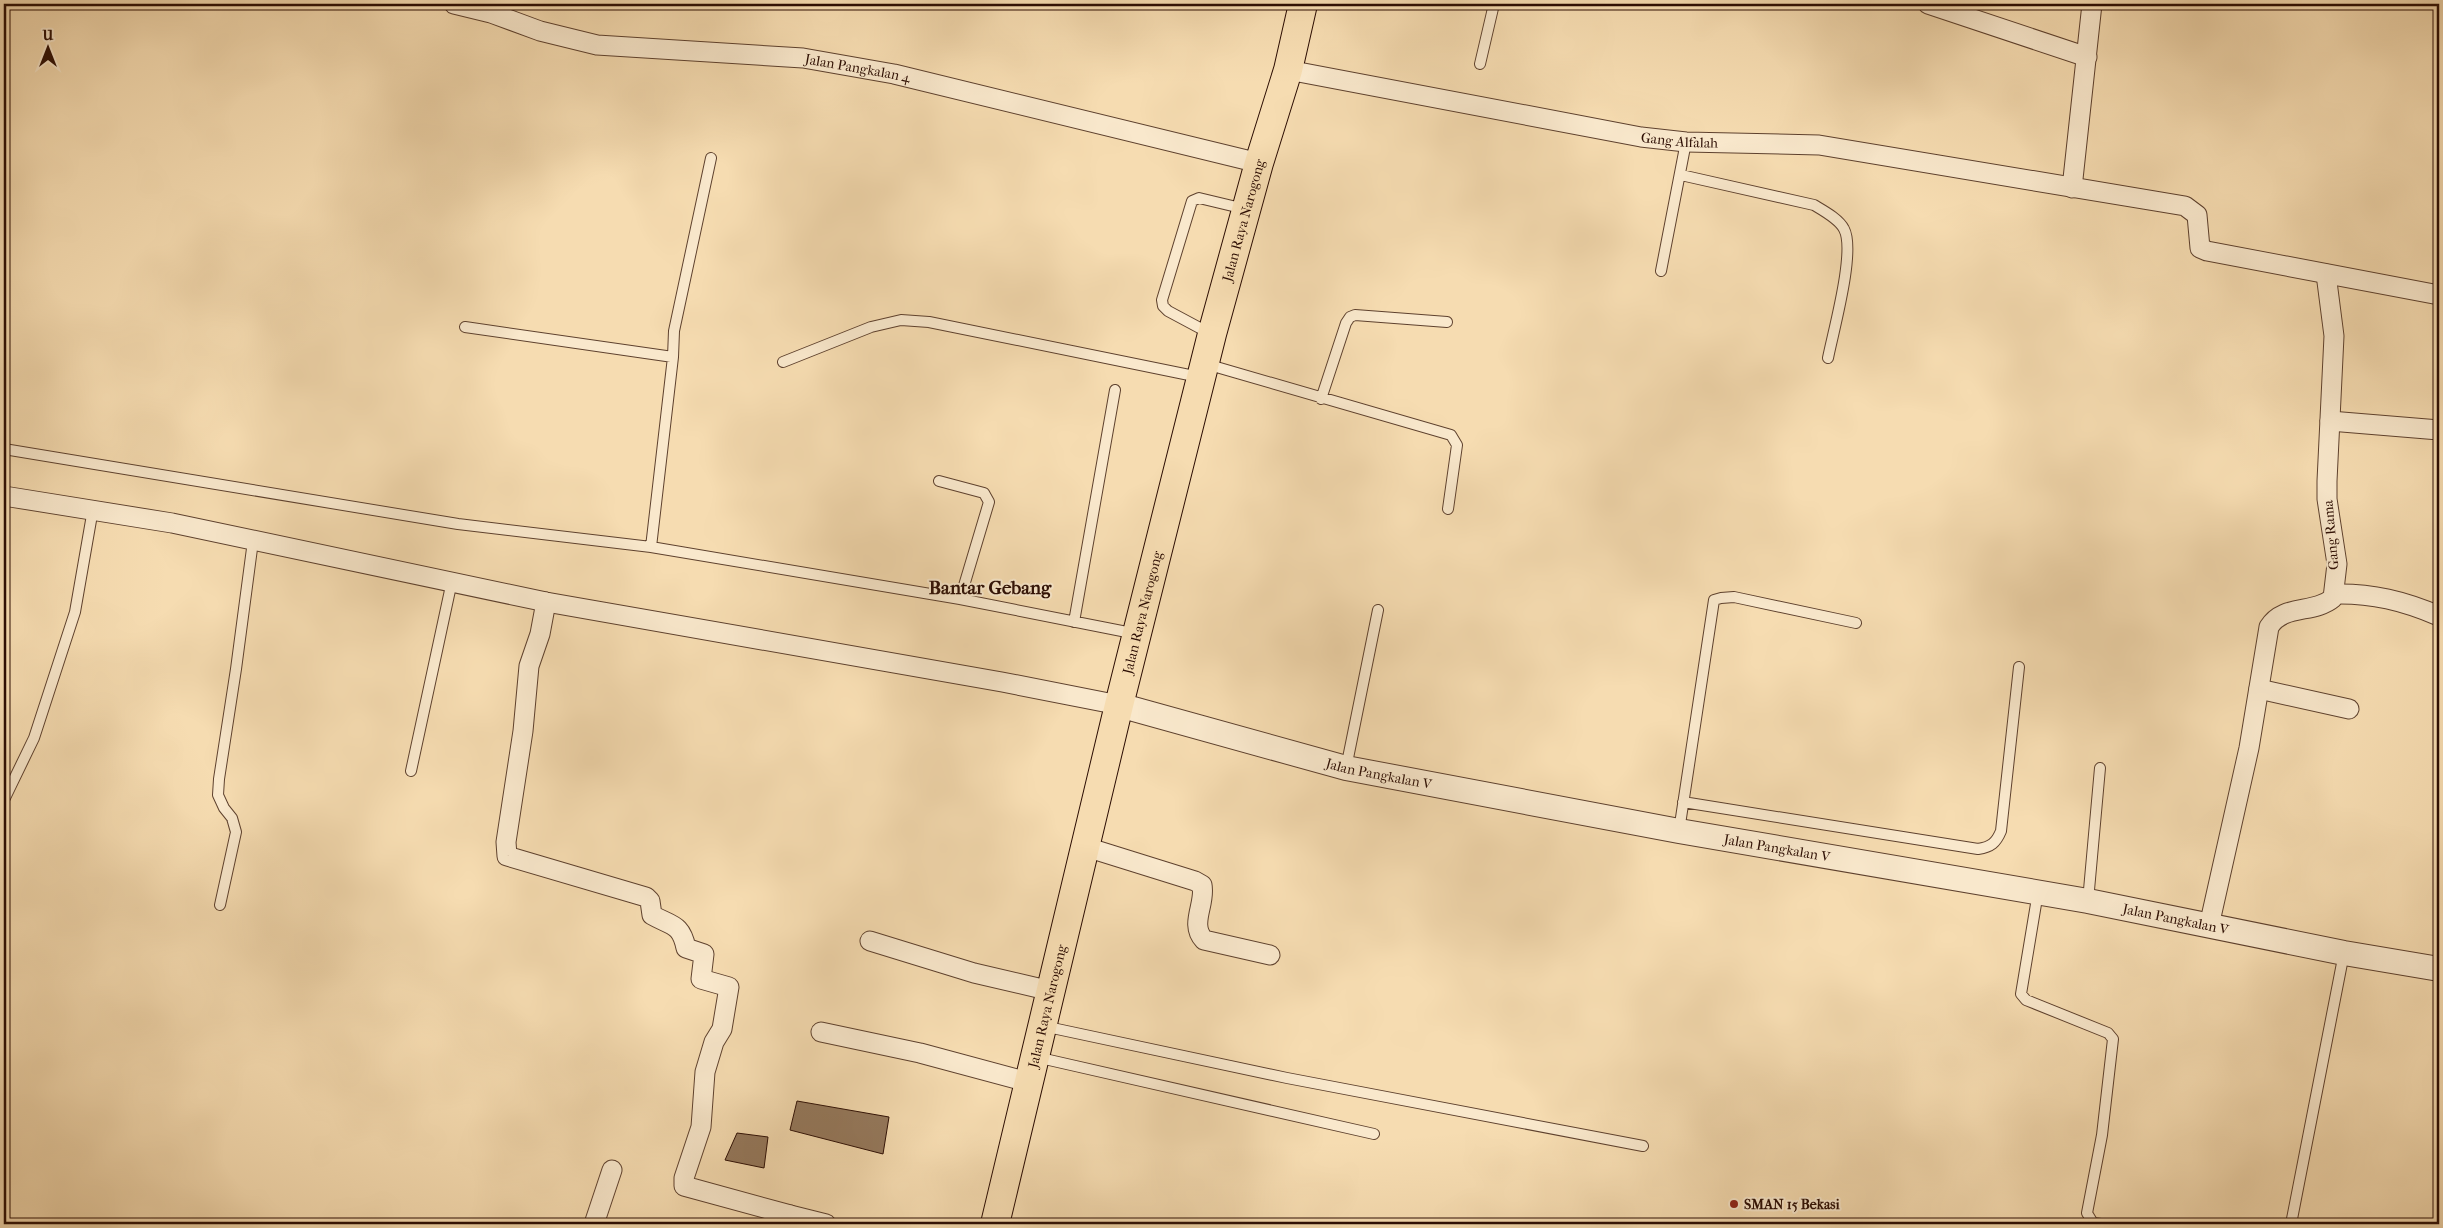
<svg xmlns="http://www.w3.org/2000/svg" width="2443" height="1228" font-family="'IM FELL French Canon',serif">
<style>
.building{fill:#95795d;stroke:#2c0d03}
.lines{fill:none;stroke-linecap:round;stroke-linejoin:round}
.service-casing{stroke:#5e412e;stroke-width:12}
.minor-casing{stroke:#5e412e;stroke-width:21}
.tertiary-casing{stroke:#5e412e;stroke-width:26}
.primary-casing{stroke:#2c0d03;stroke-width:30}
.service{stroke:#f9e8cc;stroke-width:10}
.minor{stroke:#f9e8cc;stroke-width:19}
.tertiary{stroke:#f9e8cc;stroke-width:24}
.primary{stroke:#f6dcb1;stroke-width:28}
.poi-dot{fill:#8f2418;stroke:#f9e8cc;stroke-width:2}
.labels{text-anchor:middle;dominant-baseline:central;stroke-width:4;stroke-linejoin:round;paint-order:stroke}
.street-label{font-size:14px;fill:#2c0d03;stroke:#f9e8cc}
.poi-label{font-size:14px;font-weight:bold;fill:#2c0d03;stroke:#f9e8cc;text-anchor:start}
.district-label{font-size:19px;font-weight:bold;fill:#2c0d03;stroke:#f9e8cc}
</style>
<rect width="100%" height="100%" fill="#f6dcb1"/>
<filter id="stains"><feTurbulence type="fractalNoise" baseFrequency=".004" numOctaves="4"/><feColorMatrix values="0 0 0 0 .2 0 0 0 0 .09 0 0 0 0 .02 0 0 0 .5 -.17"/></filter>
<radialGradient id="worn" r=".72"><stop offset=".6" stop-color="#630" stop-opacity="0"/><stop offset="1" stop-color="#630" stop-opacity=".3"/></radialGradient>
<path class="building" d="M797 1101 889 1117 883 1154 790 1130Z
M737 1133 768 1137 764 1168 725 1160Z"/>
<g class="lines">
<defs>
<path id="service" d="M1480 64 1494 4
M1681 175 1814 205C1824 211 1839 219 1844 229 1856 251 1833 332 1828 358
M1661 271 1686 142
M465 327 673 357
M1211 334 1168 311 1163 306 1162 300 1192 201 1199 198 1245 209
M783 362 871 327 901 320 929 322 1199 377
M1206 364 1451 435 1457 445 1448 509
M1321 399 1346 323 1350 317 1355 315 1447 322
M4 449 458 524 651 547 960 599 1137 634
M939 481 984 493 989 502 960 599
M651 547 673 357 674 331 711 158
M1074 622 1115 390
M1346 768 1378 610
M411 771 452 581
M4 800 34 738 75 612 93 509
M1683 802 1978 849C1991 847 1996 843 2001 831L2019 667
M1679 831 1714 600 1721 598 1734 597 1856 623
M2038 892 2021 994 2026 1000 2108 1033 2113 1039 2102 1135 2087 1213 2093 1223 2101 1224
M2088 901 2100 768
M220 905 236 832 232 818 224 808 218 795 219 779 236 669 253 541
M1043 1026 1287 1078 1643 1146
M1036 1057 1374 1134
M2291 1224 2344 953"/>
<g id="minor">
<path id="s1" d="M454 4 491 13 540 31 597 45 803 58 894 74 1259 163"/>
<path d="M1928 4 2087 57"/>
<path id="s2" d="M1288 70 1641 137 1686 142 1819 145 2185 206 2197 215 2200 248 2207 251 2439 295"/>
<path d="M2072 188 2092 4"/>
<path d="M2330 421 2439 430"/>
<path d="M4 496 172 523 546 602 1002 682 1119 705"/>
<path d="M2334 594C2372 593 2404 601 2439 616"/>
<path d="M546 602 540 634 529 666 523 731 506 842 507 856 646 897 650 901 652 915C671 926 681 923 686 948L704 954 701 979 729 987 722 1029 714 1042 705 1072 701 1127 684 1178V1186L790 1215"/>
<path d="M2259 689 2349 709"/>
<path d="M1086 847 1195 881 1202 885C1206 904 1189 924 1204 940L1270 955"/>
<path d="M2209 926 2249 748 2269 627C2283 604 2314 614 2333 598L2337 564 2327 499V481L2334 336 2326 274"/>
<path d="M870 941 974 973 1051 991"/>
<path d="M821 1032 920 1053 1028 1082"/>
<path d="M594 1224 612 1170"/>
<path d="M786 1224 790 1215 826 1224"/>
</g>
<g id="tertiary">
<path id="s3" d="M1119 705 1346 768 1679 831 2088 901 2344 953 2439 969"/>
</g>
<g id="primary">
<path id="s4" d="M995 1224 1119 705 1212 334 1259 163 1288 70 1303 4"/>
</g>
</defs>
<use href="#service" class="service-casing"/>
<use href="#minor" class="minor-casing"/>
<use href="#tertiary" class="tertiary-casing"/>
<use href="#primary" class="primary-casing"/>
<use href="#service" class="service"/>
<use href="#minor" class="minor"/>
<use href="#tertiary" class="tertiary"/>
<use href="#primary" class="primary"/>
</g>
<circle class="poi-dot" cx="1734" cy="1204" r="5"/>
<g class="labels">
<g class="street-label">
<text stroke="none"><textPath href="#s1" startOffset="411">Jalan Pangkalan 4</textPath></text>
<text stroke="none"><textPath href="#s2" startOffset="398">Gang Alfalah</textPath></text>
<text stroke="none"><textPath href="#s4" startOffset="1034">Jalan Raya Narogong</textPath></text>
<text transform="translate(2331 535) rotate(-95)">Gang Rama</text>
<text stroke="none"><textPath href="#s4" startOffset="629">Jalan Raya Narogong</textPath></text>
<text stroke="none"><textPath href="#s3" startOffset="269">Jalan Pangkalan V</textPath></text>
<text stroke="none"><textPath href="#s3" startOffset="674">Jalan Pangkalan V</textPath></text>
<text stroke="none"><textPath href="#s3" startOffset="1079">Jalan Pangkalan V</textPath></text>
<text stroke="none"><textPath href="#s4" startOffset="224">Jalan Raya Narogong</textPath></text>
</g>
<g class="poi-label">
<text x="1744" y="1204">SMAN 15 Bekasi</text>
</g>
<g class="district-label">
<text x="990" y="588">Bantar Gebang</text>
</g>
</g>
<rect width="2443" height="1228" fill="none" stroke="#f6dcb1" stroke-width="20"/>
<rect x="5" y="5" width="2433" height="1218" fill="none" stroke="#2c0d03" stroke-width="2.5"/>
<rect x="10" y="10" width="2423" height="1208" fill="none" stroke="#2c0d03"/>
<g transform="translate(48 48)" stroke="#f9e8cc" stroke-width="4" paint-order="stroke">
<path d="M0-4L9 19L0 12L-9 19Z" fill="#2c0d03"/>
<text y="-8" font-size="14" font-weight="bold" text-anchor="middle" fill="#2c0d03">U</text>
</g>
<rect width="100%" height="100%" filter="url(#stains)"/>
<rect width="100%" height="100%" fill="url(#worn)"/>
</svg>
